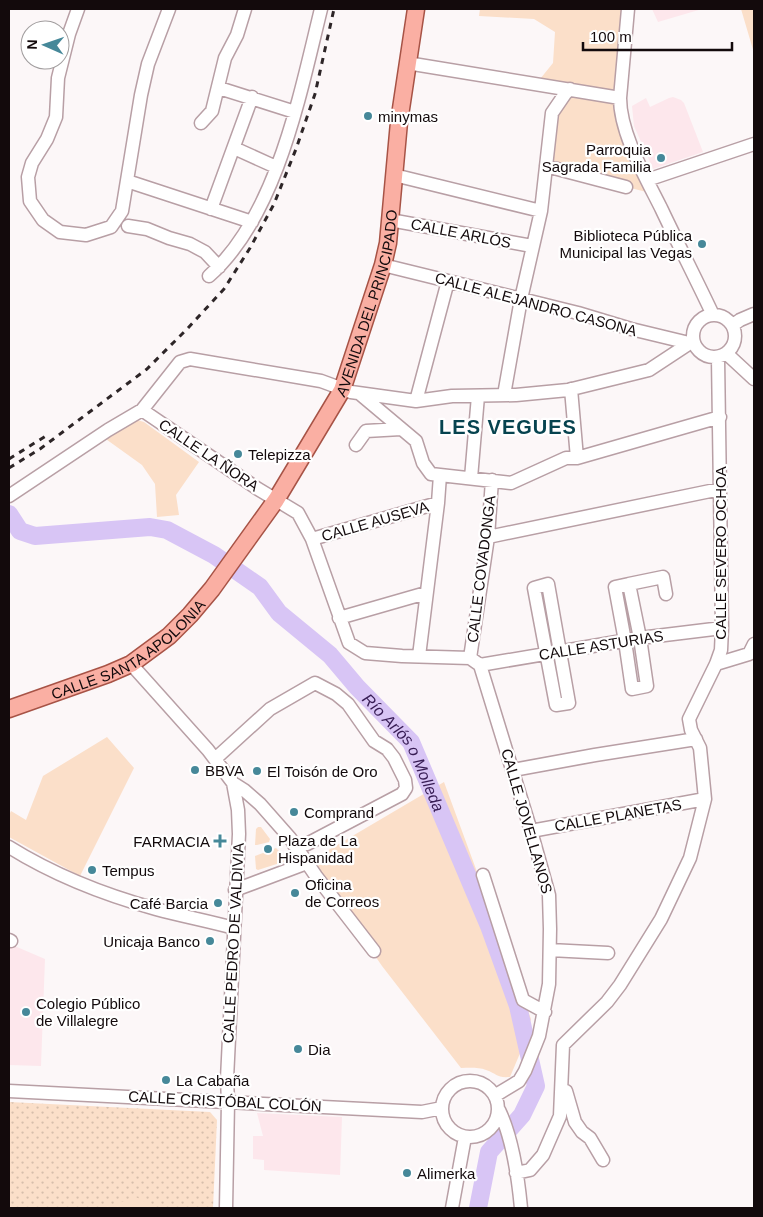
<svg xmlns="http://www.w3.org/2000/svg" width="763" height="1217" font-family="Arial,sans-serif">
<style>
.built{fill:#fde7ec}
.grass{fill:url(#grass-dots)}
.green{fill:#fbdfc9}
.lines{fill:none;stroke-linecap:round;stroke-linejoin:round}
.river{stroke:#d8c5f5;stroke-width:18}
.minor-casing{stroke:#b89fa5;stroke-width:15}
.major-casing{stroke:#a75346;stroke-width:19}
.minor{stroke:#fff;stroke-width:12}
.major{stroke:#faafa3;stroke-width:16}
.rail{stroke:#2d2527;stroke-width:3;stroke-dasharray:6 6;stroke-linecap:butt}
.poi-dot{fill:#468899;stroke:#fff;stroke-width:2}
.labels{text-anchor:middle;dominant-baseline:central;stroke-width:4.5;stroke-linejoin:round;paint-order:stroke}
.poi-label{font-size:15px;fill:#130a0c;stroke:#fff;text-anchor:start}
.street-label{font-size:15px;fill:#130a0c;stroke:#fff}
.water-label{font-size:16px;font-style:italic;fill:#371c54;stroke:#fff}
.district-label{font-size:20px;font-weight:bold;letter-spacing:1px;fill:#06434f;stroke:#fff}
</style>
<defs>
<pattern id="grass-dots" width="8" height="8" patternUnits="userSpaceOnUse" patternTransform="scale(1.25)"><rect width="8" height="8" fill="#fbdfc9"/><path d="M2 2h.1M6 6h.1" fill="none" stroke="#d6beab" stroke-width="1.8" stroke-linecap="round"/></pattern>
</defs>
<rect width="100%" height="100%" fill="#fcf7f8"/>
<path class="built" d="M652 9H702L658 22Z
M673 97 681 100 684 103 703 152 653 169 634 126 632 106 646 98 650 107 669 98Z
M9 947H17L45 959 41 1066 9 1065Z
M257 1113 342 1117 340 1175 264 1170V1160L253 1159V1136H263Z"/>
<path class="grass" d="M9 1102 210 1112 217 1120 213 1208H9Z"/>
<path class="green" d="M480 9H628L620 98 654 194 546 166 552 113 565 94 536 84 553 63 555 32 534 19 479 16Z
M741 9H754V53Z
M137 420 144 422 199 462 176 495 179 515 157 517 155 484 142 465 103 437 133 421Z
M107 737 134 768 80 876 9 837V815L11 811 26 820 43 776Z
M444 782 531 1019 526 1039 510 1077C496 1078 498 1074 486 1070 478 1067 469 1068 461 1068L382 966 310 861Z
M258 827H261L270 839 269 842 257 845H255L256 829Z
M276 848 286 858V861L258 870 256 869 255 856Z
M132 1195 149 1204 150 1208H104L106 1206C116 1207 118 1201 129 1201Z"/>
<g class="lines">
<path class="river" id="s1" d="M9 514 20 531 35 536 150 527 167 530 214 555 260 587 279 613 330 655 357 687 411 742 489 926 518 1006 536 1086 522 1115 489 1152 478 1208"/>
<defs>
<path id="minor" d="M78 9 69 34 58 78 56 117 47 139 32 163 28 177 30 201 43 220 60 232 86 235 111 227 122 211 141 95 148 64 169 9
M628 9 620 98C620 133 645 176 661 208 678 244 696 279 713 315
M407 63 620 98
M219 88 295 112
M201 123 212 111 225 58 237 35 245 9
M234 148 276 167
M546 166 626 187
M394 175 541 211
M647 180 754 144
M127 181 252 222
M211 209 252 97
M390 220 532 246
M128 226 147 229 169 238 190 244 205 252 219 267
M383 265 578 313 631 329 689 343
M209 276C277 216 300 94 321 9
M693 336a21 21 0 1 1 42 0a21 21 0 1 1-42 0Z
M733 325 740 320 754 314
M727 354 754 379
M571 389 577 458
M360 394 416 441 423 463 431 474 511 483 566 458H577L720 417
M504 395 521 299 541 211 552 113 565 94 570 89
M416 401 448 281
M142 410 258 489 298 513 312 539 349 643 365 653 402 656 470 658
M356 445 366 431 401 429
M471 478 478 396
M9 496 108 430 142 410 180 362 190 359 321 381 351 392 416 401 452 396 516 395 568 390 649 370 693 341
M488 537 720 489
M312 539 438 503
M548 584 569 703 556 705 534 588Z
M629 584 640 638 647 686 632 689 625 641 615 587Z
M629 584 663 577 666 594
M339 618 426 593
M419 656 438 503 440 475
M470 658 480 665 531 831 549 895 550 929 549 984 539 1036 525 1071 519 1081 496 1095
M470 658 488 537 492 480
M131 664 208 750 233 783 244 790 260 804 290 838 316 876 374 951
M716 664 749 654 754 644
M480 665 640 638 722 628
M215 759 270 709 315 683 336 694 348 704 374 741 387 749 394 758 405 780 406 788 402 794 307 844 294 845
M513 770 595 755 696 739
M531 831 705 799
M9 847C54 875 105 895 156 909 182 916 208 921 234 928
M483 875 523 1000 545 1012
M235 890 307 863
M9 940 11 941
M550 950 608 953
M442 1109a28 28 0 1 1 56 0a28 28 0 1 1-56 0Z
M9 1091 422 1112 442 1108
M566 1091 575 1122 582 1132 590 1138 603 1160
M499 1110C513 1139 518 1176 521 1208
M516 1173 530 1170 543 1155 560 1116 563 1045 607 1002 620 985 661 919 690 858 705 799 700 748 691 730 689 719 716 664 721 650 722 628 718 358
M226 1208 228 1102 227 1079 239 834 238 810 233 783
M452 1208 465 1137"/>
<g id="major">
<path id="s2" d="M9 709 108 674 131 664 169 636 190 615 212 589 276 500 342 390 383 265 388 243 399 122 416 9"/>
</g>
</defs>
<use href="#minor" class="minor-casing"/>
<use href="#major" class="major-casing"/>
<use href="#minor" class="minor"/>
<use href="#major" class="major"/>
<path class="rail" d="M9 459 49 434
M9 468 40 449 147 369 188 328 224 289 250 248 274 204 296 149 315 94 334 9"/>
</g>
<g class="poi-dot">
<circle cx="368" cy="116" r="5"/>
<circle cx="661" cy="158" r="5"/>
<circle cx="702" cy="244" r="5"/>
<circle cx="238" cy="454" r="5"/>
<circle cx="195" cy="770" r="5"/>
<circle cx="257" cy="771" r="5"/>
<circle cx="294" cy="812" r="5"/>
<path d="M217.5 833.5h5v5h5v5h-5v5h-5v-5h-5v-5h5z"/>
<circle cx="268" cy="849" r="5"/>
<circle cx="92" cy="870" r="5"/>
<circle cx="295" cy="893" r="5"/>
<circle cx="218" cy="903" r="5"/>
<circle cx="210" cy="941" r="5"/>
<circle cx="26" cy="1012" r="5"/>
<circle cx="298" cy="1049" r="5"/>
<circle cx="166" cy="1080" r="5"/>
<circle cx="407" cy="1173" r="5"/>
</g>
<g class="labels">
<g class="poi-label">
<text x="378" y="116">minymas</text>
<text x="651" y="149" text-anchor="end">Parroquia<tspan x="651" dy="17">Sagrada Familia</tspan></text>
<text x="692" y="235" text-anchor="end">Biblioteca Pública<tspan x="692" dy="17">Municipal las Vegas</tspan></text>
<text x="248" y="454">Telepizza</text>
<text x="205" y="770">BBVA</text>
<text x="267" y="771">El Toisón de Oro</text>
<text x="304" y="812">Comprand</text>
<text x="278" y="840">Plaza de La<tspan x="278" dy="17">Hispanidad</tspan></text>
<text x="210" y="841" text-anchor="end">FARMACIA</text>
<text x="102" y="870">Tempus</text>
<text x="305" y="884">Oficina<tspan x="305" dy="17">de Correos</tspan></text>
<text x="208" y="903" text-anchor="end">Café Barcia</text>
<text x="200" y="941" text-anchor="end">Unicaja Banco</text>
<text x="36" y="1003">Colegio Público<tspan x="36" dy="17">de Villalegre</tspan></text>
<text x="308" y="1049">Dia</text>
<text x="176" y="1080">La Cabaña</text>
<text x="417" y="1173">Alimerka</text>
</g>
<g class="street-label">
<text transform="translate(461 233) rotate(11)">CALLE ARLÓS</text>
<text stroke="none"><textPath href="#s2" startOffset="570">AVENIDA DEL PRINCIPADO</textPath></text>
<text transform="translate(536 304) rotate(15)">CALLE ALEJANDRO CASONA</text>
<text transform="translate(209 455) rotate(34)">CALLE LA ÑORA</text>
<text transform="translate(375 521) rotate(-16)">CALLE AUSEVA</text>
<text transform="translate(720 553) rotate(-90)">CALLE SEVERO OCHOA</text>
<text transform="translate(481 569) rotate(-83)">CALLE COVADONGA</text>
<text transform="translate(601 645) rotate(-9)">CALLE ASTURIAS</text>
<text stroke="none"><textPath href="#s2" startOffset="135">CALLE SANTA APOLONIA</textPath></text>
<text transform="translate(618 815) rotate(-10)">CALLE PLANETAS</text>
<text transform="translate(527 821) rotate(74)">CALLE JOVELLANOS</text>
<text transform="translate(233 943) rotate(-87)">CALLE PEDRO DE VALDIVIA</text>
<text transform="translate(225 1101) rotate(3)">CALLE CRISTÓBAL COLÓN</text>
</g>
<g class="water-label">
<text stroke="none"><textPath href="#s1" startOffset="500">Río Arlós o Molleda</textPath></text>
</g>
<g class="district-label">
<text x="508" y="427">LES VEGUES</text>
</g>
</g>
<rect width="763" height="1217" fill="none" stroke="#130a0c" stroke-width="20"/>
<g transform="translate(45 45) rotate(272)"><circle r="24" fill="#ffffff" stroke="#a19d9e"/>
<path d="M0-4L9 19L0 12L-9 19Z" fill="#468899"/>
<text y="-8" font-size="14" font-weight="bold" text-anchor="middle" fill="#130a0c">N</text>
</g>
<path d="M583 42v8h149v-8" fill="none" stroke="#130a0c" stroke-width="2.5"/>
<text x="590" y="42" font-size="15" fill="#130a0c" stroke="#ffffff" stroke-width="4" paint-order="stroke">100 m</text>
</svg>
